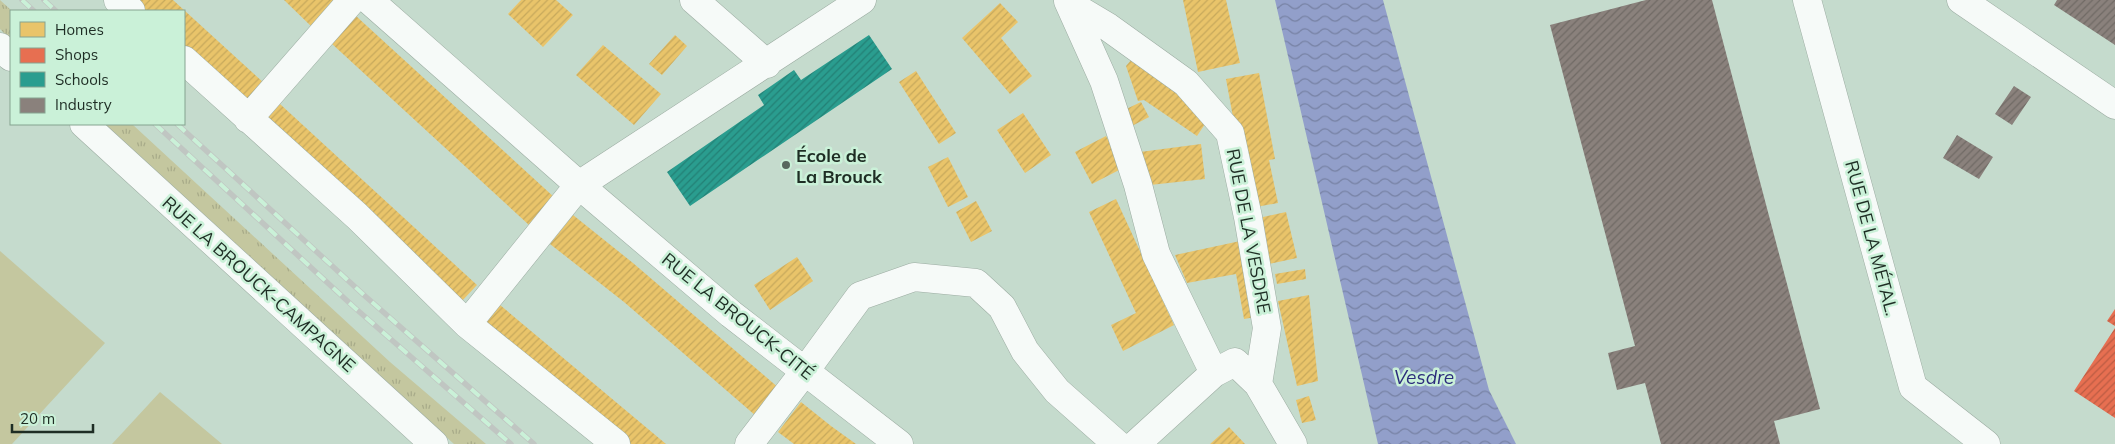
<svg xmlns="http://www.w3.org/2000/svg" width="2115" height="444" font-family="Mulish,sans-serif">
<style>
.grass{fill:url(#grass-tufts)}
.pitch{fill:#c4c79f}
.water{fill:url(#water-waves)}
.homes{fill:url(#homes-hatch)}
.shops{fill:url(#shops-hatch)}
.schools{fill:url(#schools-hatch)}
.industry{fill:url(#industry-hatch)}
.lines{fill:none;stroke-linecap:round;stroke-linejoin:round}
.minor-casing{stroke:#9caca2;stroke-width:29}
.major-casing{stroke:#9caca2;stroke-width:29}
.minor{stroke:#f6faf8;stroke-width:28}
.major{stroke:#f6faf8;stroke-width:28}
.rail-casing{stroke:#c0c6c2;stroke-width:5.5}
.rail{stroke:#caf1d8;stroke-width:4;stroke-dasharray:11;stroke-linecap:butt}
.poi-dot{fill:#586a5f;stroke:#caf1d8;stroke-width:2}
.labels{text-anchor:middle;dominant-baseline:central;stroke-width:5;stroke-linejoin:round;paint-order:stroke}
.poi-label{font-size:18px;font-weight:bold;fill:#1e2d24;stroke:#caf1d8;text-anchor:start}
.street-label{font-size:18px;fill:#1e2d24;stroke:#caf1d8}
.water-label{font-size:19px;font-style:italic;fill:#2c2c7c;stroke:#caf1d8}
</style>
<defs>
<pattern id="grass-tufts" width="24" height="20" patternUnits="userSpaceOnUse" patternTransform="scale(1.25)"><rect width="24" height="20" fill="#c4c79f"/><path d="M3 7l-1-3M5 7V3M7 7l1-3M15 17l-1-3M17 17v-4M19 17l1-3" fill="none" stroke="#a8ab89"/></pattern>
<pattern id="water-waves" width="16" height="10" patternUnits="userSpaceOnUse" patternTransform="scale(1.25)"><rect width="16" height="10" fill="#929fca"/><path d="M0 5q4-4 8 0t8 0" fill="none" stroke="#7782a4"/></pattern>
<pattern id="homes-hatch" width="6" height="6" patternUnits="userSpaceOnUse" patternTransform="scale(1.25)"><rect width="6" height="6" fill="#e9c46a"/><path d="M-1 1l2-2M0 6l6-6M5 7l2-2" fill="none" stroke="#c7a95c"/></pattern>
<pattern id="shops-hatch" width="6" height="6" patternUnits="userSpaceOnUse" patternTransform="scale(1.25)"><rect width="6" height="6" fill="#e76f51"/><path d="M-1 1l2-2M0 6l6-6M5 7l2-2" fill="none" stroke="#bb5c43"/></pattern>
<pattern id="schools-hatch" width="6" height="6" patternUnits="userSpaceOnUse" patternTransform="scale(1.25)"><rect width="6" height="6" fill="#2a9d8f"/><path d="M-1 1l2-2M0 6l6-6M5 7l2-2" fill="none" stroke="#238075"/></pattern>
<pattern id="industry-hatch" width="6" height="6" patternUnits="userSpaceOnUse" patternTransform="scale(1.25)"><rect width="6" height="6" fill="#8a817c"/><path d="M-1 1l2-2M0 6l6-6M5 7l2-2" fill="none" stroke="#706a65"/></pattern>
</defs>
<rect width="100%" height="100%" fill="#c5dbcd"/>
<path class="grass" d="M0 0 12 11 11 40 0 29Z
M103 124H132L390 362 486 444H454Z"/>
<path class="pitch" d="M0 251 105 343 12 444H0Z
M160 392 222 444H112Z"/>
<path class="water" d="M1275 0H1383L1489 390 1516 444H1378Z"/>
<path class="homes" d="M134 0H173L264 83 247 103 184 45V11H146Z
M284 0H337L313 28Z
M521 0H556L573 15 543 47 508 14Z
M1183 0H1226L1240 63 1198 72Z
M1000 3 1018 22 1001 38 1032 76 1010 94 962 38Z
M356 16 555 198 529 225 331 43Z
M675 35 687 46 662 75 649 64Z
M603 45 661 94 634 125 576 75Z
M1132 59 1159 76 1207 121 1197 136 1144 100 1138 101 1126 66Z
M916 71 956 133 939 144 899 82Z
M1259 73 1275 159 1269 160 1278 203 1256 207 1242 166 1226 79Z
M1141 102 1149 117 1130 127 1122 111Z
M280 104 477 285 461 302 265 120Z
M1023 113 1051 155 1025 173 997 130Z
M1106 136 1123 168 1092 184 1075 152Z
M1201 144 1205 179 1150 185 1140 152Z
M948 157 968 197 948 207 928 167Z
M1116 199 1174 325 1123 351 1111 325 1136 313 1089 212Z
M976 201 992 231 971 242 956 212Z
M1286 212 1297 258 1264 265 1254 219Z
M573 215 633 263 780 389 756 416 624 302 550 244Z
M1245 240 1261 316 1244 319 1236 274 1187 283 1175 255Z
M797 257 813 281 770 310 754 285Z
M1305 269 1306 279 1277 284 1275 274Z
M1309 295 1318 381 1297 386 1278 301Z
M500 305 666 444H631L485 322Z
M1309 396 1316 420 1302 423 1296 400Z
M801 402 831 426 856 444H794L778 432Z
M1229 427 1245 444H1210Z"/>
<path class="shops" d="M2115 309V326L2107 321Z
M2115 328V418L2074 391Z"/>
<path class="schools" d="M869 35 892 69 690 206 667 172 764 105 758 95 794 70 801 80Z"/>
<path class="industry" d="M1646 0H1712L1820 409 1774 421 1780 444H1661L1645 383 1617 390 1608 353 1635 346 1550 25Z
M2057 0H2115V45L2054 5Z
M2014 86 2031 97 2012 125 1995 114Z
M1957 135 1993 157 1979 179 1943 158Z"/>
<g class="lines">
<defs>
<path id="minor" d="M118 0 131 11
M369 0 579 185 731 314 899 444
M694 0 767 64
M1807 0 1913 387 1986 444
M1068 1 1104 81 1138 185 1156 254 1214 373
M1071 5 1108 27 1186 83 1230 133 1248 217 1267 328 1258 384
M0 47 11 57
M184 60 357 216 467 324 616 444
M248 119 352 0
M84 124 434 444
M467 324 579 185 862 0
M749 444 805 371 860 296 914 277 976 283 1002 307 1025 351 1057 391 1117 444
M1136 444 1214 373 1235 362 1258 384 1293 444"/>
<path id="major" d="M1961 0 2115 105"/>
</defs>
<use href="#minor" class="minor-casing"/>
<use href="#major" class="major-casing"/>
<use href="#minor" class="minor"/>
<use href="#major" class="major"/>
<defs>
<path id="rail" d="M22 0 34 11
M44 0 56 11
M155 124 355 308 511 444
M177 124 365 296 534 444"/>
</defs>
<use href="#rail" class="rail-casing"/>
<use href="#rail" class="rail"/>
</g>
<circle class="poi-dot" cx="786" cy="165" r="5"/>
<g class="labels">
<g class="poi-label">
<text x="796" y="155">École de<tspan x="796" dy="21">La Brouck</tspan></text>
</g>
<g class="street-label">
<text transform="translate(1249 231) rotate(79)">RUE DE LA VESDRE</text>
<text transform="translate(1872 238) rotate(75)">RUE DE LA MÉTAL.</text>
<text transform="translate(259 284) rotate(42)">RUE LA BROUCK-CAMPAGNE</text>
<text transform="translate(738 316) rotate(39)">RUE LA BROUCK-CITÉ</text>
</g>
<g class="water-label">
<text x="1424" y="377">Vesdre</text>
</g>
</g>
<rect x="10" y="10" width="175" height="115" fill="#caf1d8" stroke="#85a390"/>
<rect x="20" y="22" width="25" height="15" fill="#e9c46a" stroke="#85a390"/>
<text x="55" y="35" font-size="15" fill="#1e2d24">Homes</text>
<rect x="20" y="48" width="25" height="15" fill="#e76f51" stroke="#85a390"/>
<text x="55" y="60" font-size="15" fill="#1e2d24">Shops</text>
<rect x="20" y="72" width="25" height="15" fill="#2a9d8f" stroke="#85a390"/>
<text x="55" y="85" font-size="15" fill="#1e2d24">Schools</text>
<rect x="20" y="98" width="25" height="15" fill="#8a817c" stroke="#85a390"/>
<text x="55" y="110" font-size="15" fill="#1e2d24">Industry</text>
<path d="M12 424v8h81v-8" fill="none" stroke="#1e2d24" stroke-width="2.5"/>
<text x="20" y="424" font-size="15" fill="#1e2d24" stroke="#caf1d8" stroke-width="4" paint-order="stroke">20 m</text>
</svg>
